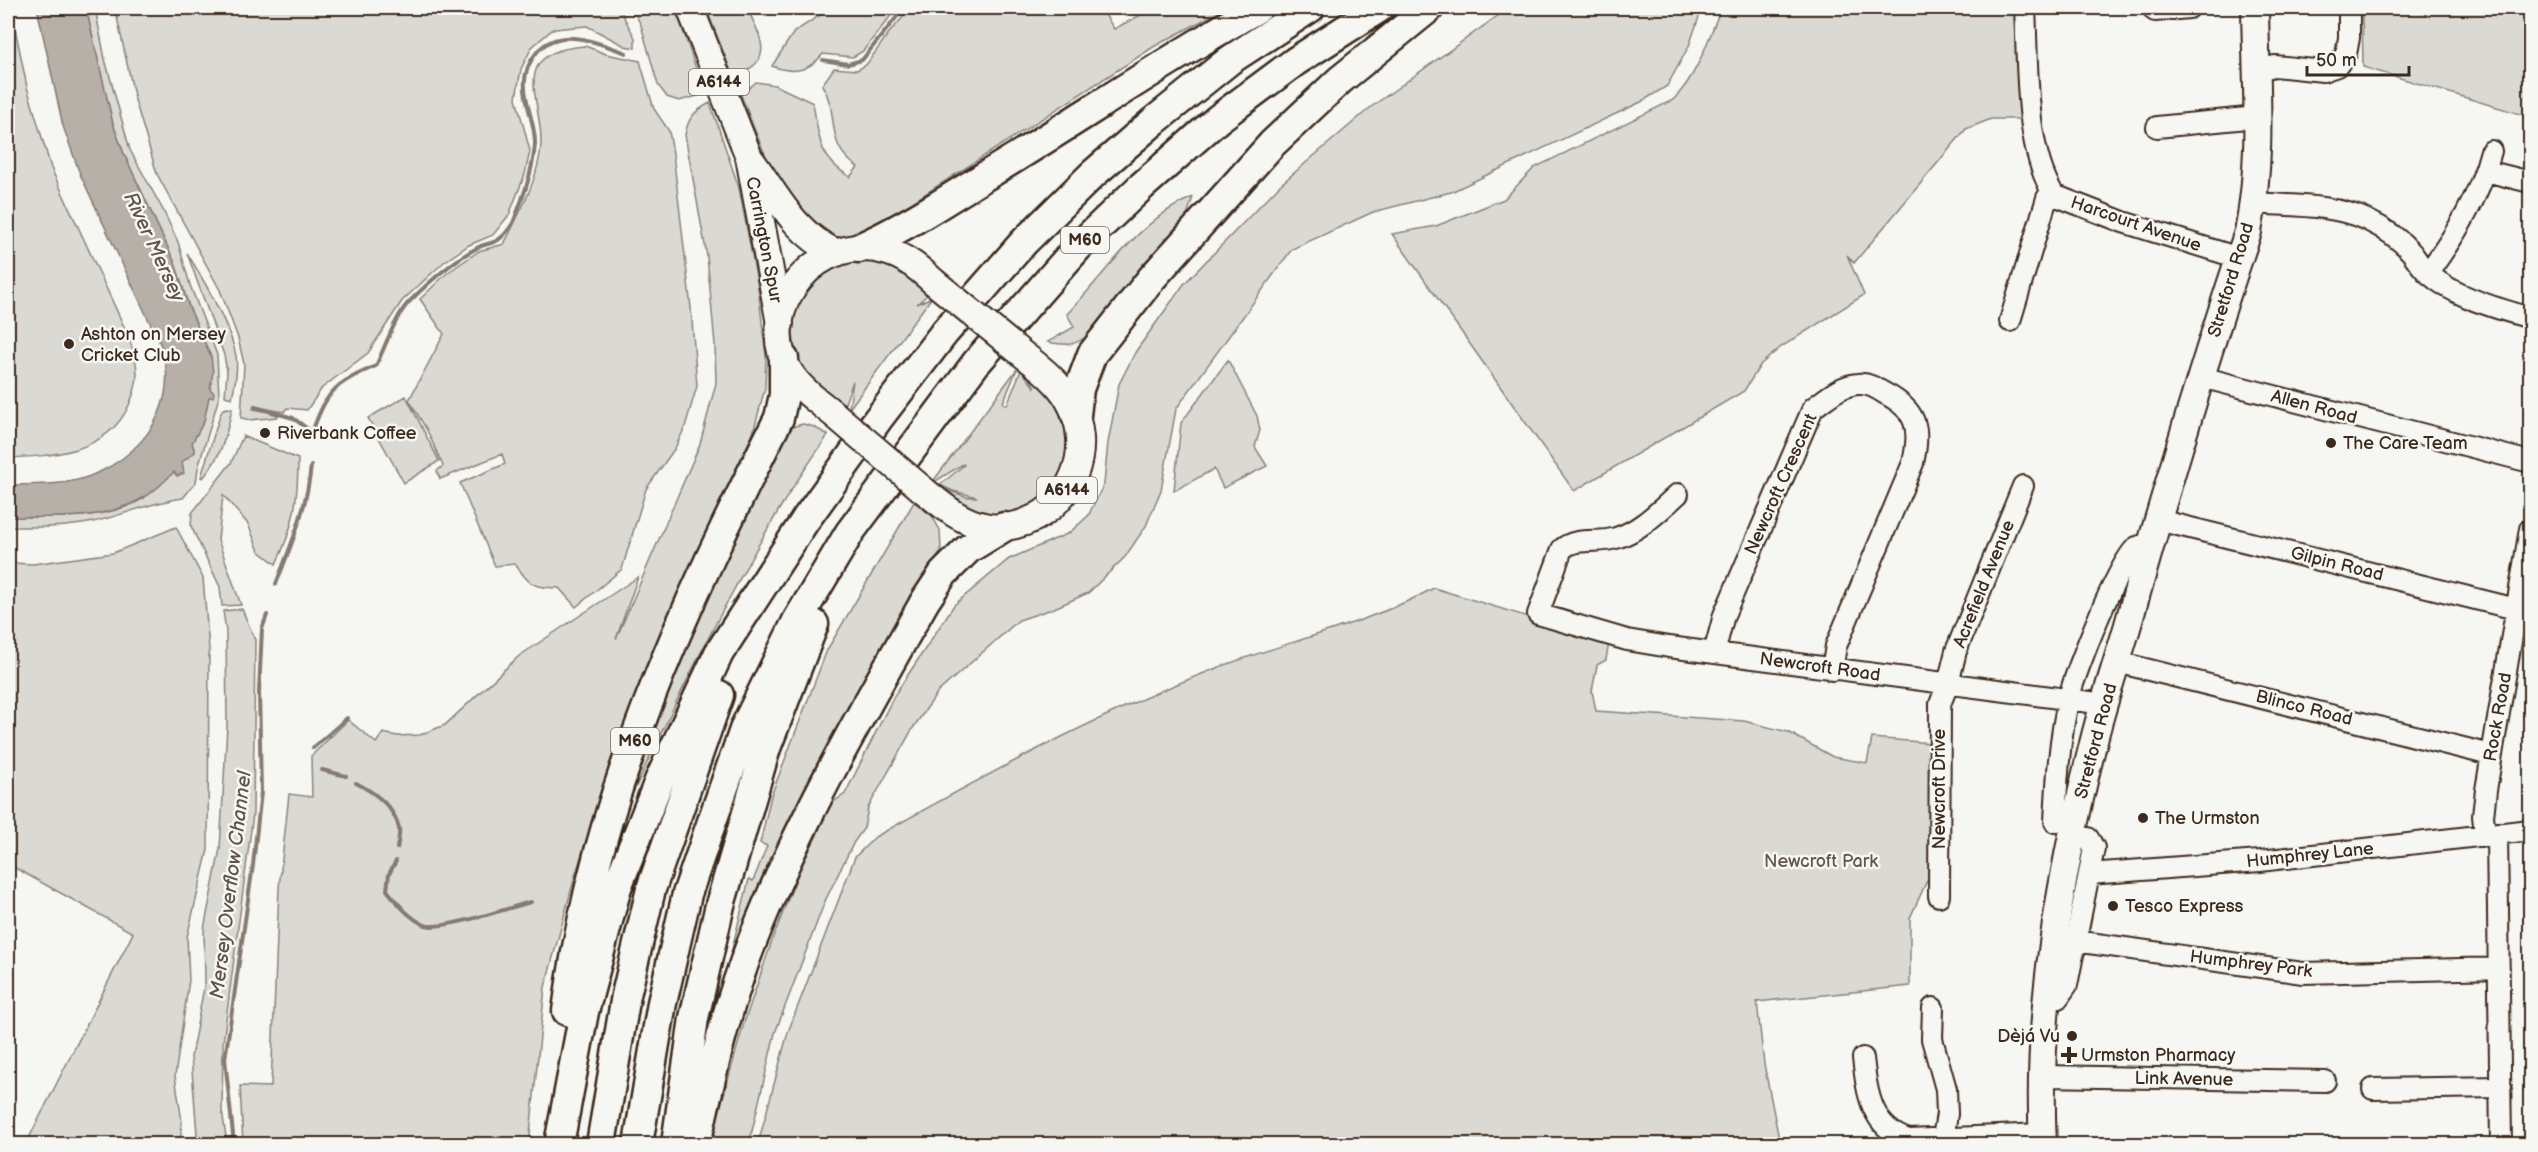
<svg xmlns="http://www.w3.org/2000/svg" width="2538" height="1152" font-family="'Balsamiq Sans',sans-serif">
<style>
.green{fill:#dad9d3;stroke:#8a8278;stroke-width:1.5}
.water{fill:#b6b0a9;stroke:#857a71;stroke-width:1.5}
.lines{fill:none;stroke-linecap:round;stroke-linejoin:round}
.stream{stroke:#857a71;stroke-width:4}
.minor-casing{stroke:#3b2a1e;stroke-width:24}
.major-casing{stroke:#3b2a1e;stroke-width:30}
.highway-casing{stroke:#3b2a1e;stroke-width:33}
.minor{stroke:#f6f6f2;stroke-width:20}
.major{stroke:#f6f6f2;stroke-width:26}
.highway{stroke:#f6f6f2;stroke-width:28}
.major-bridge-casing{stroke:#3b2a1e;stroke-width:30;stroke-linecap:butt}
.major-bridge{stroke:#f6f6f2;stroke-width:26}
.poi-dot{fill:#3b2a1e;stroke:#f6f6f2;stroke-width:2}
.labels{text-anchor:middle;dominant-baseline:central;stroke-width:5;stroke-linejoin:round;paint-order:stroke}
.shield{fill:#f6f6f2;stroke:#73675e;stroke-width:1.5}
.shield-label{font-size:16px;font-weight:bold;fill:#3b2a1e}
.street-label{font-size:18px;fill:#3b2a1e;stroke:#f6f6f2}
.poi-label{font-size:18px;fill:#3b2a1e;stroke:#f6f6f2;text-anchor:start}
.park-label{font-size:18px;fill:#63564b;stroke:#f6f6f2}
.water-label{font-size:20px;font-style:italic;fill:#605248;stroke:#f6f6f2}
</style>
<rect width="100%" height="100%" fill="#f6f6f2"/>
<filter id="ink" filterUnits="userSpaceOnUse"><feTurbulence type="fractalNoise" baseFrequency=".0167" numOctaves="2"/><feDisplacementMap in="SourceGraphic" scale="12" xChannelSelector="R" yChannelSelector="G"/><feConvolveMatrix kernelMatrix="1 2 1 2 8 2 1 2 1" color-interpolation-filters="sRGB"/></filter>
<g filter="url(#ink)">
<path class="green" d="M8 8H11L27 87 51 168 127 333C132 346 137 360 137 374 137 384 133 396 129 405 108 453 53 456 8 458Z
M86 8H95L105 59 130 150 163 210 178 242 190 285 217 355 219 397 198 468 196 482 183 498C150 502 120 517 88 523 61 528 34 527 8 527V517C51 517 105 522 144 498 162 486 178 460 195 452L192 443 204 421 211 385V357L189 307 175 263 124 154 113 124Z
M115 8H619L635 38V48L625 46 587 26 553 29 532 47 521 69 516 98 530 151 525 174 509 215 493 235 469 245 444 262 402 301 368 353 322 388 307 410 287 408 284 412 254 406 253 409 279 414 277 417 250 420 241 418 244 364 238 338 220 290 157 174 135 100Z
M632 8H675L705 94 679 101 667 97 658 85 641 25Z
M706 8H747C762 39 776 63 733 76Z
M831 8H897L863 51 853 57 823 54C808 72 793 74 772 66L794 32Z
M911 8H1101L1114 29 1154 8H1226L1155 46 852 241C835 238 816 231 804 217 775 187 756 133 741 95L756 82 775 85 813 103C819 137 818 158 850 177L858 167C823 145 841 115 822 85L834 68 857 70 866 65 889 33Z
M1514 8H1702L1689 46 1667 86 1641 102 1451 192 1373 212 1292 249 1176 409 1161 490 1146 526 1125 557 1088 593 1052 609 1019 620 938 692 913 728 868 808 864 828 854 842 825 901 775 1033 749 1144H710L744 1023 773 938 799 871 817 835 826 807 845 794 894 696 954 605 1009 559 1069 533 1088 516 1104 484 1108 443 1119 384 1136 351 1184 284 1280 185 1371 107 1499 15Z
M1721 8H2016L2024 119H1991L1966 129 1854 263 1847 255 1864 295 1781 347 1761 364 1744 391 1574 491 1392 234 1436 226 1504 199 1534 168 1673 100C1698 75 1708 40 1721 8Z
M2362 8H2530V117L2363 67Z
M585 46 606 54 640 61 654 109 669 131 673 153 691 308 697 386 685 427 675 448 646 489 622 569 576 607 559 588C532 587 531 586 515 564L495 566 460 483 505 464 502 454 440 479 437 471 443 466 427 430 409 400 444 334 420 299 447 273 479 251 504 244C518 216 535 186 540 154 548 105 501 52 585 46Z
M710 103 739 188 758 287 766 357 765 388 753 433 663 627 610 768 575 876 545 987 529 1144H243L240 1086 271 1087 279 888 289 794 312 797 311 756 348 720 376 743 383 733 397 736 420 735 445 725 519 656 638 577 616 639 700 444 716 383 715 345 707 256 685 135C688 117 695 111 710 103Z
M1193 197 1186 219 1091 333C1075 346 1068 346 1048 342L1074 327 1067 314C1106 274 1140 218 1193 197Z
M187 253C203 279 231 327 236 356 238 370 235 384 232 398L225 396 227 372 224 355Z
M868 259C896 266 909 272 927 295L917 304 932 297 849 409 853 381 844 406 808 379 800 368 795 354 792 321 794 307 806 286 840 262Z
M1228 360 1257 416 1260 430 1255 447 1267 466 1223 488 1214 469 1174 491 1181 423Z
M1017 369 1003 403 1007 405 1021 370 1035 388 1027 371C1037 381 1052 392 1059 404 1091 459 1041 529 979 514 964 510 952 498 941 488L967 497H977L953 491 940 485 964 465 963 464 936 481 934 480Z
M406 396 439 461 404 483 368 418Z
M228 408 232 409C226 437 222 455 203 478L201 477 220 415 223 409Z
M803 424 814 427 828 435C812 459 795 483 780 508 717 614 663 726 612 839L659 698 782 433 795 426Z
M243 436 298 459C298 500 294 527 276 564L259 551 248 524 223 495 218 540 241 605 222 606 220 587 191 526 192 513 231 463Z
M914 502 932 516 940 530 941 551 904 613 737 956 731 953 749 879 753 881 767 846 760 843 771 796 827 650Z
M176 527 203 578 209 649 208 850 187 937 189 980 175 1076 182 1122 180 1144H26L133 933 8 864V563L33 564 113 553Z
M1434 588 1609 642 1606 660 1597 665 1592 691 1596 711 1744 721 1788 732 1833 757 1867 763 1872 738 1931 743 1930 874 1910 918V986L1757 1002 1764 1064 1780 1144H758L788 1032 855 857 875 837C984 776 1096 715 1212 670 1286 641 1364 626 1434 588Z
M242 609 255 640 253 814 223 1043 222 1110 227 1144H196L197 1134 191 1057 205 982 204 929 220 849 227 726 226 631 223 611Z"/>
<path class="water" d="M37 8H86L113 124 124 154 175 263 189 307 211 357 213 372 210 389 214 393 213 397H209L204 421 192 443 195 452 182 462 184 473 177 476 174 472C164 482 154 492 141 499 102 521 51 517 8 517V485C34 484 65 486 90 476 153 452 189 387 151 325L80 174 63 126Z"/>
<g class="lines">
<path class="stream" d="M823 60 848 64 862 60 904 8
M255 407 293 418 312 432
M310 437C327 392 331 385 376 366 384 349 396 315 409 302 429 282 452 261 477 248 483 244 492 244 498 240 504 236 510 228 513 223 523 198 533 171 535 144 536 114 510 84 537 52 560 25 599 43 626 53
M276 584C291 546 307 507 311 466
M313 748 347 718
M322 770 346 776
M356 783C374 792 394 807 399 828 400 834 398 842 397 848
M396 861 389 874 387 890C398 904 409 918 425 925 441 931 511 907 531 902
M234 1144 225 1059 253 865 261 792 259 691 262 629 267 615"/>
<defs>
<path id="minor" d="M2025 8C2028 63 2024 147 2054 195L2123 222 2239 258
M2155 11 2189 8
M2256 70 2275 66 2323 71 2337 66 2346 54 2349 38V8
M2157 127 2257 117
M2486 171 2530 182
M2254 203C2290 206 2334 204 2367 220 2384 228 2400 239 2412 253 2417 260 2422 268 2429 274 2456 298 2497 308 2530 318
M2428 273C2456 234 2479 198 2491 151
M2010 321 2047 198 2054 195
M2201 377 2530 462
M1678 494C1660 510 1640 531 1616 538 1599 544 1577 536 1562 549L1538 614 1627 640 1669 647 2105 704
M2158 520 2516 609
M1714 653 1724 615 1813 408C1827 398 1841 385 1858 384 1868 383 1876 388 1884 393 1917 410 1921 428 1913 463L1836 646 1832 670
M2117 662 2491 755
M2055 822C2057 781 2059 739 2069 698 2074 674 2120 558 2137 547 2141 545 2147 545 2151 544
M2497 833 2501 1144
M2485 834 2483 816 2486 790 2530 529
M2089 874 2260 861 2530 830
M1939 896 1940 704 1948 684 1956 651 2023 486
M2075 941 2303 973 2499 968
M2046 1002 2058 998 2067 985 2094 848 2088 838 2072 835
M1933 1008 1932 1039 1946 1089 1947 1114 1943 1138
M1863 1058C1867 1093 1871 1128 1909 1140L2043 1134
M2043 1076 2325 1081
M2373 1089 2501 1087"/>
<path id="major" d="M690 8 749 157 780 324
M751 160C777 195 794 234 837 253
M835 415C819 402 800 389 789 371 752 308 820 229 888 252 906 257 921 270 934 282
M922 489C941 504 959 521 984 526 994 529 1006 527 1016 525 1072 511 1097 448 1068 399 1056 378 1033 363 1015 348
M2043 1144C2036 1011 2060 877 2092 748 2102 705 2117 663 2129 621 2166 490 2204 360 2248 232 2263 158 2256 82 2255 8"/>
<path id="highway" d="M859 248C902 229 942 203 982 178 1075 122 1164 61 1258 8
M1076 415 1079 389 1092 354 1152 278 1272 144 1340 80 1429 8
M567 1011C593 801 684 605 779 418L784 395V359
M559 1144 584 1012 617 887 659 781 719 653 806 519 878 419 945 332 1024 242 1093 174 1154 121 1230 60 1310 8
M601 1144 626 995 651 889 719 695
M638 1144 662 1003 687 894 709 830 745 727 797 621 850 532 976 363 1078 247 1142 186 1218 119 1296 61 1379 8
M676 1144 694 1018 720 905 766 748 814 624
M696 1144C711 1076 726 1008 752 942 798 824 862 712 925 601L943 574 968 549 1004 527"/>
</defs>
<use href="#minor" class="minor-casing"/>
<use href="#major" class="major-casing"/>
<use href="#highway" class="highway-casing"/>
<use href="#minor" class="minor"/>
<use href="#major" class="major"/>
<use href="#highway" class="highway"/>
<defs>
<path id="major-bridge" d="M934 282 1015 348
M835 415 922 489"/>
</defs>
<use href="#major-bridge" class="major-bridge-casing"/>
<use href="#major-bridge" class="major-bridge"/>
</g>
</g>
<g class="poi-dot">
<circle cx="69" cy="344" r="6"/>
<circle cx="265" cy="433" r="6"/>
<circle cx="2331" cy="443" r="6"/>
<circle cx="2143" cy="818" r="6"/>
<circle cx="2113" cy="906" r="6"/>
<circle cx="2072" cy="1036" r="6"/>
<path d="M2066 1046h6v6h6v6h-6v6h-6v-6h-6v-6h6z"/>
</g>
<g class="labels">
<g class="shield">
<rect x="689" y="69" width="60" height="26" rx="4.5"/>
<rect x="1061" y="227" width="48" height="26" rx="4.5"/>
<rect x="1037" y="477" width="60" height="26" rx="4.5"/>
<rect x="611" y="728" width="48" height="26" rx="4.5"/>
</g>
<g class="shield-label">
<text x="719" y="82">A6144</text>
<text x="1085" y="240">M60</text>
<text x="1067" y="490">A6144</text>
<text x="635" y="741">M60</text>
</g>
<g class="street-label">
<text transform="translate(2136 224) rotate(19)">Harcourt Avenue</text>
<text transform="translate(764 240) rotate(79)">Carrington Spur</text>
<text transform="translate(2231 280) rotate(-73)">Stretford Road</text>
<text transform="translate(2314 407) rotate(15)">Allen Road</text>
<text transform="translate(1781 484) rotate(-66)">Newcroft Crescent</text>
<text transform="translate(2337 564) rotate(14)">Gilpin Road</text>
<text transform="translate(1984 584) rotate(-68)">Acrefield Avenue</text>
<text transform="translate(1820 667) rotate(8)">Newcroft Road</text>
<text transform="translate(2304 708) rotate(14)">Blinco Road</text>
<text transform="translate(2498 717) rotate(-80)">Rock Road</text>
<text transform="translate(2096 741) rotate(-75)">Stretford Road</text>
<text transform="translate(1939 789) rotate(-90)">Newcroft Drive</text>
<text transform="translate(2310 855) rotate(-6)">Humphrey Lane</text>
<text transform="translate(2251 964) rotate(7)">Humphrey Park</text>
<text transform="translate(2184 1079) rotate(1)">Link Avenue</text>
</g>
<g class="poi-label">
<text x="81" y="334">Ashton on Mersey<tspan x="81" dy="21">Cricket Club</tspan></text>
<text x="277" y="433">Riverbank Coffee</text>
<text x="2343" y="443">The Care Team</text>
<text x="2155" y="818">The Urmston</text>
<text x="2125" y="906">Tesco Express</text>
<text x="2060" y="1036" text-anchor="end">Dèjá Vu</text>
<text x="2081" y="1055">Urmston Pharmacy</text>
</g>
<g class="park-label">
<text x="1821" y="861">Newcroft Park</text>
</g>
<g class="water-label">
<text transform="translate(154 247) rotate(65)">River Mersey</text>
<text transform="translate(231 885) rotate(-83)">Mersey Overflow Channel</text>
</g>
</g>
<rect width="2538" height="1152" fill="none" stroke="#f6f6f2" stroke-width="30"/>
<rect x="15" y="15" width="2508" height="1122" fill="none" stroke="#3b2a1e" stroke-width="2" filter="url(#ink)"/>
<path d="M2307 66v9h102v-9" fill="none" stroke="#3b2a1e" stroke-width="3"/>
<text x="2316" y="66" font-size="18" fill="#3b2a1e" stroke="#f6f6f2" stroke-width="4.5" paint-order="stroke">50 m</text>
</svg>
